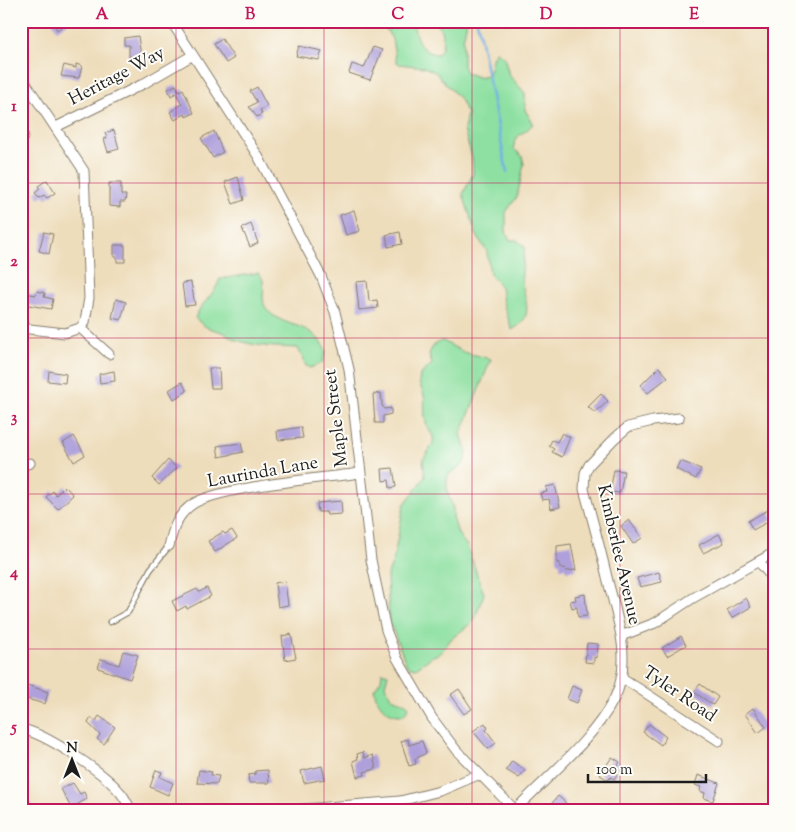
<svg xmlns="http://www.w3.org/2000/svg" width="796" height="832" font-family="'Sorts Mill Goudy',serif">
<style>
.green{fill:#8de0a1;stroke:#547e5e}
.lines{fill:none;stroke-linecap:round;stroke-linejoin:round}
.stream{stroke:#72afe4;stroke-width:2.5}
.building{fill:#afa0db}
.lane-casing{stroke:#857c6c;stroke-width:7}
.street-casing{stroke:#857c6c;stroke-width:11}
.lane{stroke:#fff;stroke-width:4.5}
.street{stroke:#fff;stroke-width:9}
.grid{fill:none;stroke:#c2185b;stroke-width:1;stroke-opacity:0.55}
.labels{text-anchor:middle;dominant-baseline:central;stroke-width:4;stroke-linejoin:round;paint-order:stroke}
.street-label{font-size:18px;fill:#1c1c1c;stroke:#fdfcf7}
.neatline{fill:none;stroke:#c2185b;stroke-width:2}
.grid-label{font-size:16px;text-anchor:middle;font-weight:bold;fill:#c2185b}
</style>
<rect width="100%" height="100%" fill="#fdfcf7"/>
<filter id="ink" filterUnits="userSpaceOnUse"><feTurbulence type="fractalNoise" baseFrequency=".02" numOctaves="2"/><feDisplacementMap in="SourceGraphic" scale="10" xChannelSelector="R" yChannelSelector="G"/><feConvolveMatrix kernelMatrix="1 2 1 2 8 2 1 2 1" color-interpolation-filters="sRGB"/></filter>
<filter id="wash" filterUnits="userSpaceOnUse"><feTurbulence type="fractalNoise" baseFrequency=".0096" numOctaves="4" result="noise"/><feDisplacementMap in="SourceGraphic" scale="20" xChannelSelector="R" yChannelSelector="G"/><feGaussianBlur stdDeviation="1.12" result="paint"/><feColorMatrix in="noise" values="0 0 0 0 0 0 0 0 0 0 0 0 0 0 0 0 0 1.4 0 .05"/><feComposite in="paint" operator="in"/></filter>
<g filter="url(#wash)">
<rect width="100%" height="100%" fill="#edb"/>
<path class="green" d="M381 21H413C415 36 420 54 438 54 446 45 443 31 436 21H467L463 40V66L466 73 478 77 487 75C492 68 490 58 496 52L504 57 509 75 525 93V110L533 123C528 133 512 134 514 149L522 156 524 164 517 197 506 212V232L510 240H517L525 247C524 258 521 271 522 282 525 303 535 317 512 330L503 303 501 287 490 274 487 252 476 234 463 194 473 174 472 157 464 130 467 114 460 99 435 72 424 67 399 64 396 61 392 39Z
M258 273C270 282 257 300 268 311 287 330 314 321 326 352L322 363 310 368 306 366 298 348C277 347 252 347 232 338 229 336 226 333 222 332 207 327 208 330 195 318 200 304 214 296 220 279Z
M443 341 463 352 491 359 461 434 467 452 466 458 463 465 449 474 447 479V491L453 508V517L458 534 467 546 484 594 474 621 451 639 441 653 433 656 416 668 407 666 389 620 387 576 393 562 404 505 425 477 423 459C444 431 427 439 425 417 423 399 428 402 419 383L420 375 432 364 429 355C431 348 435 342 443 341Z
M382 672 388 674 385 685 391 698 406 703 409 707 404 715C387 716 378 706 374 690L381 680Z
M21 801 32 805 35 811H21Z"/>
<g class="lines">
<path class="stream" d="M477 21 507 172"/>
</g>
<g id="blocks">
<path class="building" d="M52 21H71L57 30Z
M138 36 141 56 129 57V45H124V38Z
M222 39 234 58 226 63 214 44Z
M299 46 322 51 319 60 296 56Z
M373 47 382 50 370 80 349 73 352 64 364 68Z
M76 64 82 66 79 78 61 76 64 65 76 68Z
M176 85 179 91 183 89 194 113 186 117 185 114 175 120 170 112 182 104 176 93 171 96 168 89Z
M257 87 267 106 260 110 262 114 257 117 249 107 257 102 250 91Z
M114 130 119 149 108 152 104 139 107 138 105 133Z
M214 131 223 152 213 158 201 138Z
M21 132 29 134 23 153 21 152Z
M238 177 244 200 233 204 225 182Z
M47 180 55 193 47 198 44 195 39 198 35 193 40 189 38 186Z
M109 183H121V195H126L125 202H120V207L109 206Z
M354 210 360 231 346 235 340 215Z
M251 224 258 243 250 247 242 228Z
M44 232 53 234 49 254 39 251Z
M400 232 402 244 388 247 386 235Z
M114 245H125V262H117V257H114Z
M367 281 369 301 377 300 378 308 359 310 356 282Z
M191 282 195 305 185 306 182 283Z
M37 291 45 293 44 297 53 299 51 309 23 304 25 293 36 295Z
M116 299 126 302 121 320 112 318Z
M659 367 668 377 648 393 641 385Z
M209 368H219L220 388H211Z
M49 371 66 374 65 383 48 381Z
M114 371 115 381 100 383 99 374Z
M182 382 187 391 174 399 169 390Z
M381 393 382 405 384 409 391 408V414L383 416V423H375L373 394Z
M601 394 608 401 595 413 588 407Z
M301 427 303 438 278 440 277 431Z
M562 433 570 437 562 457 552 452 554 449 549 446 552 440 557 442Z
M74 436 85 455 74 462 63 443Z
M241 443 243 452 219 457 217 446Z
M168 460 177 468 159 485 152 478Z
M680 461 701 469 696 479 676 469Z
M393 468 396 487 390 488 389 480 383 481 382 469Z
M614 470 624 471 620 493 610 492Z
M555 485 560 507 551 509 549 499 542 500 540 493 547 492 546 487Z
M65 486 73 495 58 509 46 497 53 491 56 495Z
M341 501 342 514 327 515 326 512H318L317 503Z
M768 510 773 519 753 530 748 521Z
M629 520 642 538 633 544 621 526Z
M232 530 237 538 215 552 208 541 223 532 225 534Z
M719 534 724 543 703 553 699 545Z
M571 544 576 570 566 571 565 568H560V563H557V546Z
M659 572 662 582 640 587 637 578Z
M285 581 288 605 278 607 275 583Z
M207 588 211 596 187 609 186 606 177 611 172 601 197 589 199 592Z
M585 594 587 616 578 617 577 607 572 608 570 601 576 600 575 596Z
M746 598 751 607 732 618 727 610Z
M291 634 296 658 285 660 282 636Z
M681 636 686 645 667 656 662 648Z
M587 643 598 644 597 658 594 657V663L585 662Z
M123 651 138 655 130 679 98 668 101 659 119 665Z
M700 684 718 697 713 705 694 692Z
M27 685 48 692 45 704 23 698 21 686 26 688Z
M572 686 582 690 577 703 567 699Z
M459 689 472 709 464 714 450 695Z
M753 708 766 727 758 733 745 714Z
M99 716 115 727 104 744 97 739 100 735 88 723 91 718 96 721Z
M485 723 488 728 486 730 496 743 488 749 473 731Z
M649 724 666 737 661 745 643 732Z
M408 739 409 745 422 741 426 753 415 759 416 764 409 766 401 741Z
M363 752 364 758 373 755 376 769 364 772 365 775 357 777 353 761 358 759 357 754Z
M612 757 620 762 614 771 618 773 614 779 611 777 608 780 600 775Z
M512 761 525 770 519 778 506 770Z
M322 766 325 779 304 783 301 771Z
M156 770 162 772 160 777 173 783 168 795 150 787Z
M199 770 212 772 211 775 219 776 217 784 197 783Z
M268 770 269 783H249L248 775 255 774V771Z
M698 775 719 783 713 801 704 798 705 793 700 791 701 787 695 785Z
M73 783 80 794 84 792 87 799 71 808 61 789Z
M558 796 566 803 559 811H552L548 808Z"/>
</g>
</g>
<g filter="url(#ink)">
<use href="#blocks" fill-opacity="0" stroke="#857c6c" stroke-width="1"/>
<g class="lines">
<defs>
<path id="lane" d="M110 622 128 612 150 570 169 546"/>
<path id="street" d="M171 21 258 156 321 276 335 312 349 369 371 560 386 630 397 658 432 718 456 750 516 811
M21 76 84 171 89 298 85 322 80 328
M56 127 143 84 193 55
M21 328 65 333 80 328 109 354
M21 466 30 463
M169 546C173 530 176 517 190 506 213 487 326 478 360 473
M759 562 775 581
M621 636 655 623 693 598 775 552
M621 677 719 741
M21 729C45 733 103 772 119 791 124 796 128 804 131 811
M515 810C547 777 593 740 614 699 634 661 616 615 607 577 600 547 592 518 584 489L585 473 589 465 615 438 628 427 653 421 679 418
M280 811 400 801 440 791 480 774"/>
</defs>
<use href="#lane" class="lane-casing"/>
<use href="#street" class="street-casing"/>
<use href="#lane" class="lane"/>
<use href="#street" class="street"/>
</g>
</g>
<path class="grid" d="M176 21V811M324 21V811M472 21V811M620 21V811M21 183H775M21 338H775M21 494H775M21 649H775"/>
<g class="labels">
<g class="street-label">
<text transform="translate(117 77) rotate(-28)">Heritage Way</text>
<text transform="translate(337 418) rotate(-97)">Maple Street</text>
<text transform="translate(263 473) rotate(-10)">Laurinda Lane</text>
<text transform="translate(618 555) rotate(77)">Kimberlee Avenue</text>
<text transform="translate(679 695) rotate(34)">Tyler Road</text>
</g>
</g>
<rect width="796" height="832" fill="none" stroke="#fdfcf7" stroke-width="55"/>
<g transform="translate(72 760)" stroke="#fdfcf7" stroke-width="4" paint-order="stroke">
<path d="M0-4L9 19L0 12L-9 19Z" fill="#1c1c1c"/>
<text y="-8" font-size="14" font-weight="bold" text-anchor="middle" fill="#1c1c1c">N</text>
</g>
<path d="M588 774v8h118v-8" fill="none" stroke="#1c1c1c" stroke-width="2.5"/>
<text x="596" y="774" font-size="15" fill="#1c1c1c" stroke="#fdfcf7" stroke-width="4" paint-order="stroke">100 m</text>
<rect x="28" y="28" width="740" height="776" class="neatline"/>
<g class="grid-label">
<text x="102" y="19">A</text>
<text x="250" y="19">B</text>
<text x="398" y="19">C</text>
<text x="546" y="19">D</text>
<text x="694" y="19">E</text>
<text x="14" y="111">1</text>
<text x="14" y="266">2</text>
<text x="14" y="422">3</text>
<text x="14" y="577">4</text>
<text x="14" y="732">5</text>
</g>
</svg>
